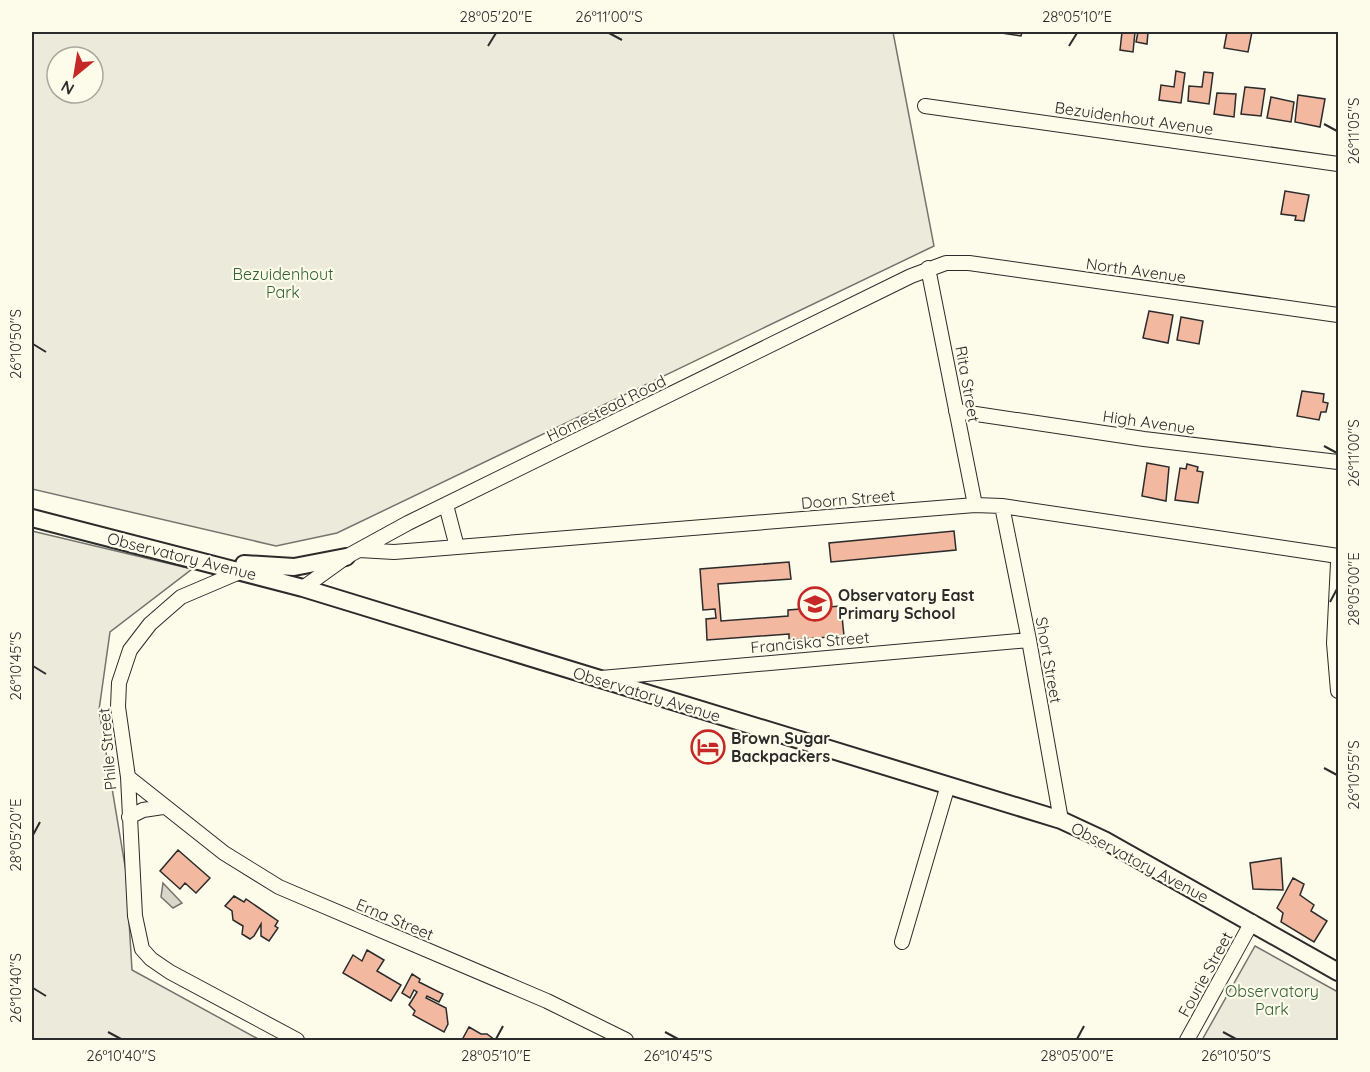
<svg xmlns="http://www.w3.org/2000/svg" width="1370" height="1072" font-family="Quicksand,sans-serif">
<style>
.green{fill:#ecebdb;stroke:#74746e;stroke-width:1.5;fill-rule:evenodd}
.water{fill:#d8d7c9;stroke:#74746e;stroke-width:1.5}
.building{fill:#f2b8a0;stroke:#2b2b2b;stroke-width:1.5}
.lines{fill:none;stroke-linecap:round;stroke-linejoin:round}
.minor-casing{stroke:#2b2b2b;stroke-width:16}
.major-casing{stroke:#2b2b2b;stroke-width:20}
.minor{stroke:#fdfbea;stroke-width:14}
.major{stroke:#fdfbea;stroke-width:16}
.ticks{fill:none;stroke:#2b2b2b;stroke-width:2}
.labels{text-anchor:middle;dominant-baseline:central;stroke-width:4.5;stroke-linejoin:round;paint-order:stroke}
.street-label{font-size:16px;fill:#2b2b2b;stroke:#fdfbea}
.park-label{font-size:16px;fill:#34623c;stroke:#fdfbea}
.poi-label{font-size:16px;font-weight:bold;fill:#2b2b2b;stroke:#fdfbea;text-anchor:start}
.neatline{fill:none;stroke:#2b2b2b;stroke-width:2}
.ticks-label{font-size:15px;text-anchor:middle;fill:#2b2b2b}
</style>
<rect width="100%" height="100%" fill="#fdfbea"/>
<path class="green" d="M32 32H893L934 246 337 533 276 546 32 489ZM57 57H93V93H57Z
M32 531 192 569 110 632 99 710 126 872 132 970 260 1040H32Z
M1255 946 1338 992V1040H1202Z"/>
<path class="water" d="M163 883 182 903 173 908 161 897Z"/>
<path class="building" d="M995 32H1022L1021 36Z
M1122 32H1135L1133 52 1120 50Z
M1138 32H1148L1147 44 1136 42Z
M1227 32H1252L1248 52 1224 48Z
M1176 71 1185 73 1181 103 1159 100 1161 85 1174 87Z
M1204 72 1213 73 1209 104 1188 101 1189 86 1202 87Z
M1245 87 1265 89 1261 116 1241 114Z
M1217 93 1236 94 1234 117 1214 114Z
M1298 95 1325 99 1320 127 1295 122Z
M1271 97 1294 102 1291 122 1267 118Z
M1285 191 1309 195 1304 221 1295 220 1296 216 1281 214Z
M1149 311 1173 315 1168 343 1143 338Z
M1181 317 1203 321 1199 344 1177 340Z
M1302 391 1324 394 1323 402 1328 403 1326 412H1321L1319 420 1297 416Z
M1147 463 1169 467 1166 501 1142 496Z
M1187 464 1198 467 1197 471 1203 472 1198 503 1175 500 1180 468 1186 469Z
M954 531 956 550 831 562 829 543Z
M789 562 791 579 718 584 721 621 788 616V610L841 606 844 636 789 640V634L707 640 706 619 716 618 715 609 703 610 700 569Z
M178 850 210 878 196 893 185 883 180 889 160 871Z
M1281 858 1283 890 1253 889 1250 863Z
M1293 878 1304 884 1300 895 1314 905 1311 911 1327 921 1314 942 1281 922 1283 913 1277 908Z
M234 896 244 902 246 899 278 921 275 926 278 928 269 941 261 936V924L254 936 250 939 242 934 243 926 233 920 232 911 225 906Z
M367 950 384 960 377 971 401 985 391 1001 343 973 353 955 362 961Z
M412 974 420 979 419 982 443 994 439 1002 427 996 426 998 446 1008 448 1024 444 1032 413 1015 415 1011 409 1005 417 992 414 990 410 998 402 993Z
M469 1027 481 1034H487L495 1040H462Z"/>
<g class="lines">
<defs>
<path id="minor" d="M925 106 1338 164
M928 268 975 505
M956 411 1144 439 1338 462
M446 505 457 547
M1002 506 1029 640 1061 820
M359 550 394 552 420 550 975 505 1002 506 1338 556
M1338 563 1334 643 1338 691
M242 571 181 597 166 610 150 624 130 650 119 683 118 707 128 777 135 916 142 949 151 959 170 972 297 1040
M303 588 346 557 408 523 911 276 946 263H969L1338 315
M601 678 1029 640
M128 777 224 853 279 887 547 1001 626 1040
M129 817 143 810 163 807
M902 942 948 785
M1187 1040 1252 922"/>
<path id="major" d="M32 518 303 588 1061 820 1104 840 1338 972
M244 564 294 567 346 557"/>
</defs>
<use href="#minor" class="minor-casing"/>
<use href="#major" class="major-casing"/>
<use href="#minor" class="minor"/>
<use href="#major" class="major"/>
</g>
<path class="ticks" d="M609 33 622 40M488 46 496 33M1069 46 1077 33M1324 124 1337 131M33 344 46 352M1324 446 1337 453M1330 602 1337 589M33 666 46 674M1324 768 1337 775M33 835 40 822M33 988 46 996M108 1032 121 1039M665 1032 678 1039M1223 1032 1236 1039M496 1039 503 1026M1077 1039 1084 1026"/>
<defs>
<symbol id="school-ring" viewBox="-11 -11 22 22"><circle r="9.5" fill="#fdfbea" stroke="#c62828" stroke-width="1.5"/><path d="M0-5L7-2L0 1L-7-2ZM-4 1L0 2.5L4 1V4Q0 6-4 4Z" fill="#c62828"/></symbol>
<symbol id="hotel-ring" viewBox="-11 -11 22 22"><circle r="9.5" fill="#fdfbea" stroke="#c62828" stroke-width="1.5"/><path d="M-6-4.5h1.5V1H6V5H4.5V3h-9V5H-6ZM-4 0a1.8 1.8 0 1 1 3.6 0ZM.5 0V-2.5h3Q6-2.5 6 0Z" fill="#c62828"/></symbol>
</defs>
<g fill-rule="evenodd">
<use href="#school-ring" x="796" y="585" width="38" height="38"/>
<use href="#hotel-ring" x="689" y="728" width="38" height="38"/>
</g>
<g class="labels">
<g class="street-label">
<text transform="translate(1134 118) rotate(8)">Bezuidenhout Avenue</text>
<text transform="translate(1136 270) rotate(8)">North Avenue</text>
<text transform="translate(968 384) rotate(80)">Rita Street</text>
<text transform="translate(606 408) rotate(-26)">Homestead Road</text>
<text transform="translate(1149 422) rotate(8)">High Avenue</text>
<text transform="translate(848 499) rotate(-5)">Doorn Street</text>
<text transform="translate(182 556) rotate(14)">Observatory Avenue</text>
<text transform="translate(810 642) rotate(-5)">Franciska Street</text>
<text transform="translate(1049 660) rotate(80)">Short Street</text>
<text transform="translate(647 694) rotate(17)">Observatory Avenue</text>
<text transform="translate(107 749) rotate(-95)">Phile Street</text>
<text transform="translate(1140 862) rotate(28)">Observatory Avenue</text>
<text transform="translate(395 919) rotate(23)">Erna Street</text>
<text transform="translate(1205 974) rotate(-61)">Fourie Street</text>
</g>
<g class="park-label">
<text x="283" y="274">Bezuidenhout<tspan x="283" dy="18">Park</tspan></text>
<text x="1272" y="991">Observatory<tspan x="1272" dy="18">Park</tspan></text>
</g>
<g class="poi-label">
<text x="838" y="595">Observatory East<tspan x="838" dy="18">Primary School</tspan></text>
<text x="731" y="738">Brown Sugar<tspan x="731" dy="18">Backpackers</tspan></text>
</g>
</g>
<rect width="1370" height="1072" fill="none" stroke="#fdfbea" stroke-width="66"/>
<g transform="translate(75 75) rotate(210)"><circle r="28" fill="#fdfbea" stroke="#a9a89e" stroke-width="1.5"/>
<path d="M0-4.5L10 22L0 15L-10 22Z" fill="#c62828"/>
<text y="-9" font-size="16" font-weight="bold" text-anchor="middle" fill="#2b2b2b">N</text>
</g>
<rect x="33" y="33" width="1304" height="1006" class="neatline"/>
<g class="ticks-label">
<text x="496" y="22">28°05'20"E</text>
<text x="609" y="22">26°11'00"S</text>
<text x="1077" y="22">28°05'10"E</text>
<text transform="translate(1354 131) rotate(-90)" y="5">26°11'05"S</text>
<text transform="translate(16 344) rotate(-90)" y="5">26°10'50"S</text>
<text transform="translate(1354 453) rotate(-90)" y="5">26°11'00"S</text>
<text transform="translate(1354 589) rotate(-90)" y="5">28°05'00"E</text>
<text transform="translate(16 666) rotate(-90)" y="5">26°10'45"S</text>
<text transform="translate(1354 775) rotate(-90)" y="5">26°10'55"S</text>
<text transform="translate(16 835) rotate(-90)" y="5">28°05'20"E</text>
<text transform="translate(16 988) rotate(-90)" y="5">26°10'40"S</text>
<text x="121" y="1061">26°10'40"S</text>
<text x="496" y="1061">28°05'10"E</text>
<text x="678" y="1061">26°10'45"S</text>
<text x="1077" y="1061">28°05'00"E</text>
<text x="1236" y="1061">26°10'50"S</text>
</g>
</svg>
